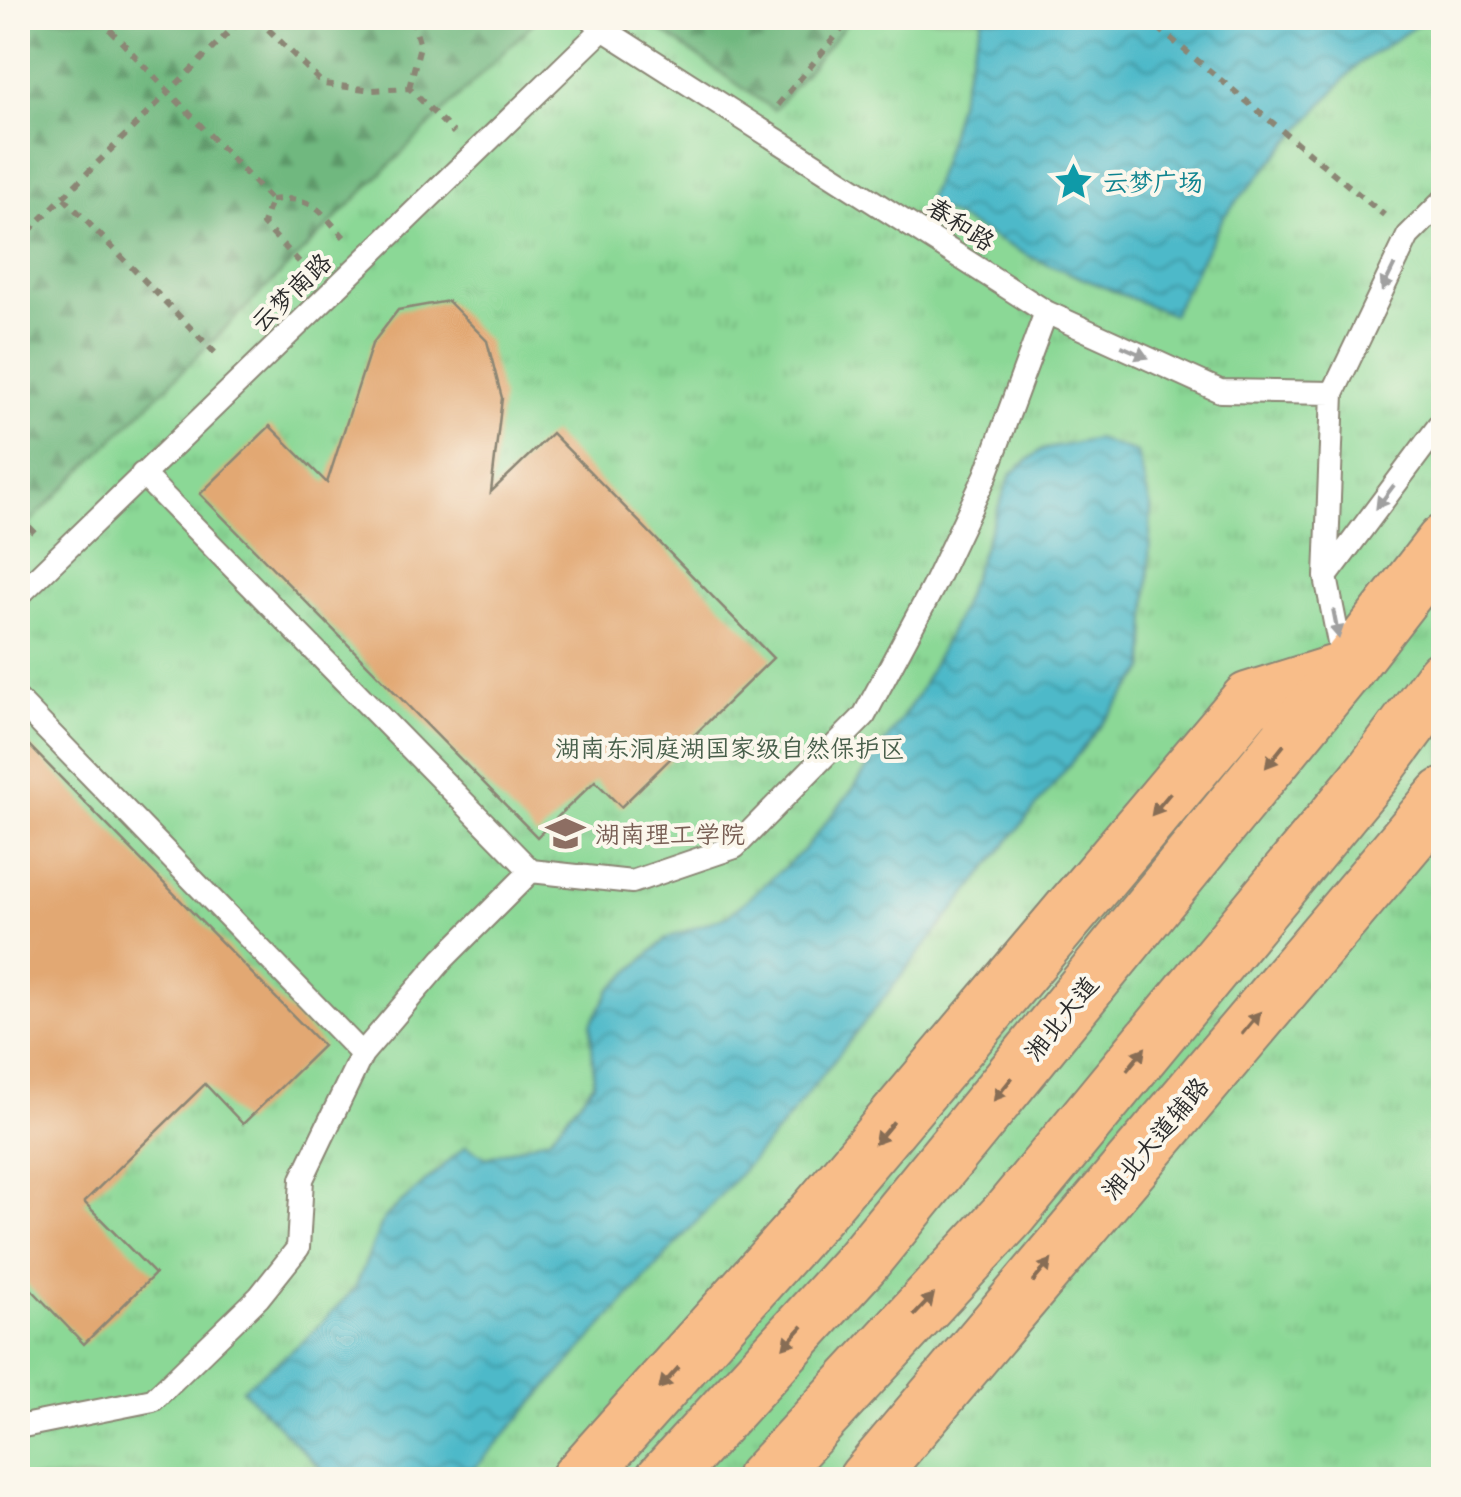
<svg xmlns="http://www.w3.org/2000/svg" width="1461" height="1497" font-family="Delius,'LXGW WenKai TC',sans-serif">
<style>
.grass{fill:url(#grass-tufts);stroke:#5b8260;stroke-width:2.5}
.forest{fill:url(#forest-firs);stroke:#4e7255;stroke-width:2.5}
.water{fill:url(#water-waves);stroke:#3c727a;stroke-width:2.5}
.building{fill:#e2a873}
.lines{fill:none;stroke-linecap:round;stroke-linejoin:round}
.service-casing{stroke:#8b8674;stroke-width:26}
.primary-casing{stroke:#8b8674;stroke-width:59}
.trunk-casing{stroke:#8b8674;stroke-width:59}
.path{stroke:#8b8674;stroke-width:6;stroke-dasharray:8 8;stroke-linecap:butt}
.service{stroke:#fff;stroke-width:22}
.primary{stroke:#f8bd89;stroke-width:55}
.trunk{stroke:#f8bd89;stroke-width:55}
.oneway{fill:#a0a0a0}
.oneway2{fill:#876d55}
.labels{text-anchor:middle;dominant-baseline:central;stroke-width:8;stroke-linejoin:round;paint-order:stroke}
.culture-label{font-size:25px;fill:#0d838f;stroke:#fbf7ec;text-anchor:start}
.street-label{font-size:25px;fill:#2b2b2b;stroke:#fbf7ec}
.park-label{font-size:25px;fill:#485f4b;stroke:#fbf7ec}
.education-label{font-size:25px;fill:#785e54;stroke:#fbf7ec;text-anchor:start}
</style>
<defs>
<pattern id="grass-tufts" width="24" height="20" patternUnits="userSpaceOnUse" patternTransform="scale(2.5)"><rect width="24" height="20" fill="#8bd896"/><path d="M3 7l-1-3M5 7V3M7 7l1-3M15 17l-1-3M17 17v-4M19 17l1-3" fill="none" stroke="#78ba81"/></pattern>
<pattern id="forest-firs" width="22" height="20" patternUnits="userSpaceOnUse" patternTransform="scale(2.5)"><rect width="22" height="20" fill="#70b87f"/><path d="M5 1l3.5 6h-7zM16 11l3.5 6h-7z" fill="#5c9668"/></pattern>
<pattern id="water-waves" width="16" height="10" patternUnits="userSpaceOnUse" patternTransform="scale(2.5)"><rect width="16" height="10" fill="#4db9c9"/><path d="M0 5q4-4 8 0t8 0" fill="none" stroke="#4097a3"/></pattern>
</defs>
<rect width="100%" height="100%" fill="#fbf7ec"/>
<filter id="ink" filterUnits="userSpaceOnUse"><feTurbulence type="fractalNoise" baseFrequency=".01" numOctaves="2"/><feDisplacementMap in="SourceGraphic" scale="20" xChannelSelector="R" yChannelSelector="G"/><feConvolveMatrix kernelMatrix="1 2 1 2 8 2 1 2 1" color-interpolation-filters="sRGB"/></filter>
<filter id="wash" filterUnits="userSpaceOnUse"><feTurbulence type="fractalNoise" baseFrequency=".0048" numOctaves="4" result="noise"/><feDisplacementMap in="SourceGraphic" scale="40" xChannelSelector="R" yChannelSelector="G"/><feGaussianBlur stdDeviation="2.25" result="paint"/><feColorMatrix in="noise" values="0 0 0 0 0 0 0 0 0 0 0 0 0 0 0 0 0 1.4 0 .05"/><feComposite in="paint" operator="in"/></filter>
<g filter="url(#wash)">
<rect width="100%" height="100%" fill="#ebe1be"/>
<path class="grass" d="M18 18H1443V1479H18Z"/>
<path class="forest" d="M18 18H531L535 21 18 534Z
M661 18H851L774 110 659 29Z"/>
<path class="water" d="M983 18H1428L1358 64 1224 216 1172 315 1033 258 926 202C953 143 960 78 983 18Z
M1096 439 1137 453 1151 508 1145 670 777 1132 465 1479H331L242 1389 305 1340 355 1288 384 1218 466 1146 487 1158 550 1137 594 1083 591 1024 611 989 667 938 729 915 803 851 853 789 917 696 957 617 1011 474 1041 450Z"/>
<g id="blocks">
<path class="building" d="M448 301 487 341 502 398 491 492 552 433 773 658 621 807 595 781 537 837 200 494 270 426 327 483 372 344 398 310Z
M18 734 323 1046 243 1124 205 1084 84 1202 155 1274 84 1344 18 1275Z"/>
</g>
</g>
<g filter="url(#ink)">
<use href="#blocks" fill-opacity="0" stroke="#8b8674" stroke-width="2.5"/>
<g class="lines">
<defs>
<path id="service" d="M591 18 603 29 1046 312 1220 391 1333 393
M142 474 531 871
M1326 577 1444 419
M18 596 603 29
M1343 663 1326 577 1333 393 1408 236 1444 200
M18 700 362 1054
M18 1427 153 1400 259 1297 298 1248 302 1179 362 1054 443 959 531 871 632 882 735 847 864 716 932 589 986 475 1046 312"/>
<path id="primary" d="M578 1480 818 1211 1249 700 1345 670
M866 1480 1444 796"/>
<path id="trunk" d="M663 1480 861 1263 1345 670 1444 542
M763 1480 1009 1214 1375 770 1444 677"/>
</defs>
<use href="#service" class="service-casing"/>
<use href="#primary" class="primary-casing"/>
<use href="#trunk" class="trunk-casing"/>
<path class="path" d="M99 18 271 200 263 224 308 271
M257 18 323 84 373 90 409 88 454 133
M1146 18 1384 215
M409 88 420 46 412 18
M778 105 851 18
M64 198 220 358
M271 200C312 195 318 209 344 237
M18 242 243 18
M18 515 37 535"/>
<use href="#service" class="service"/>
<use href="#primary" class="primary"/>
<use href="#trunk" class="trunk"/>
</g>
<defs><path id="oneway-solid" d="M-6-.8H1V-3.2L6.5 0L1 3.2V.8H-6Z" transform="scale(2.5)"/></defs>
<g class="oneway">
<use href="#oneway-solid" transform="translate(1388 278) rotate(116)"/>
<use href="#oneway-solid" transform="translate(1135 352) rotate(24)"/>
<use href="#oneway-solid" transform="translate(1385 497) rotate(127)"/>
<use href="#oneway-solid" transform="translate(1336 624) rotate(79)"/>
</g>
<g class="oneway2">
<use href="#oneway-solid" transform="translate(1275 756) rotate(129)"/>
<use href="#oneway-solid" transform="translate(1161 804) rotate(130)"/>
<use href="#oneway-solid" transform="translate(1251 1023) rotate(-50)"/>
<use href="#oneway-solid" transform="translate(1136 1059) rotate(-51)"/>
<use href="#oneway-solid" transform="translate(1003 1089) rotate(129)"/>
<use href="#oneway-solid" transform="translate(884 1133) rotate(130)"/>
<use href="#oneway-solid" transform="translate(1042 1271) rotate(-50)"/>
<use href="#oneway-solid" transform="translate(924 1305) rotate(-47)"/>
<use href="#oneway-solid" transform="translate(793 1337) rotate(132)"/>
<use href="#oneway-solid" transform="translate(669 1378) rotate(132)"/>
</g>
</g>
<defs>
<symbol id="sight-bare" viewBox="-9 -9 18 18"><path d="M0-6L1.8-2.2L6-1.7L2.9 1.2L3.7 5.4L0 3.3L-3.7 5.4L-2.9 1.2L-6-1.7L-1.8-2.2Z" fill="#0f9aa8" stroke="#fbf7ec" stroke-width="2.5" paint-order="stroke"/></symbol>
<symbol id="university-bare" viewBox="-9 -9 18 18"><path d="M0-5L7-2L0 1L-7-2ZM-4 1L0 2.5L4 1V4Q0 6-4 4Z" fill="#8d6e63" stroke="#fbf7ec" stroke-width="2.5" paint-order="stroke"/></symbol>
</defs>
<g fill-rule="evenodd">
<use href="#sight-bare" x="1046" y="154" width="55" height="55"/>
<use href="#university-bare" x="538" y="806" width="55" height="55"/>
</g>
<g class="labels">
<g class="culture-label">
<text x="1103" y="182">云梦广场</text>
</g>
<g class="street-label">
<text transform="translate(961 224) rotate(33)">春和路</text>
<text transform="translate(291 292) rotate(-44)">云梦南路</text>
<text transform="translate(1061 1018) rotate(-51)">湘北大道</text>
<text transform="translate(1155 1138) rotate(-50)">湘北大道辅路</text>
</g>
<g class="park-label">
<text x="730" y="748">湖南东洞庭湖国家级自然保护区</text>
</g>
<g class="education-label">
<text x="595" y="834">湖南理工学院</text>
</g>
</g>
<rect width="1461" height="1497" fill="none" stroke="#fbf7ec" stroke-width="60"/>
</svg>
